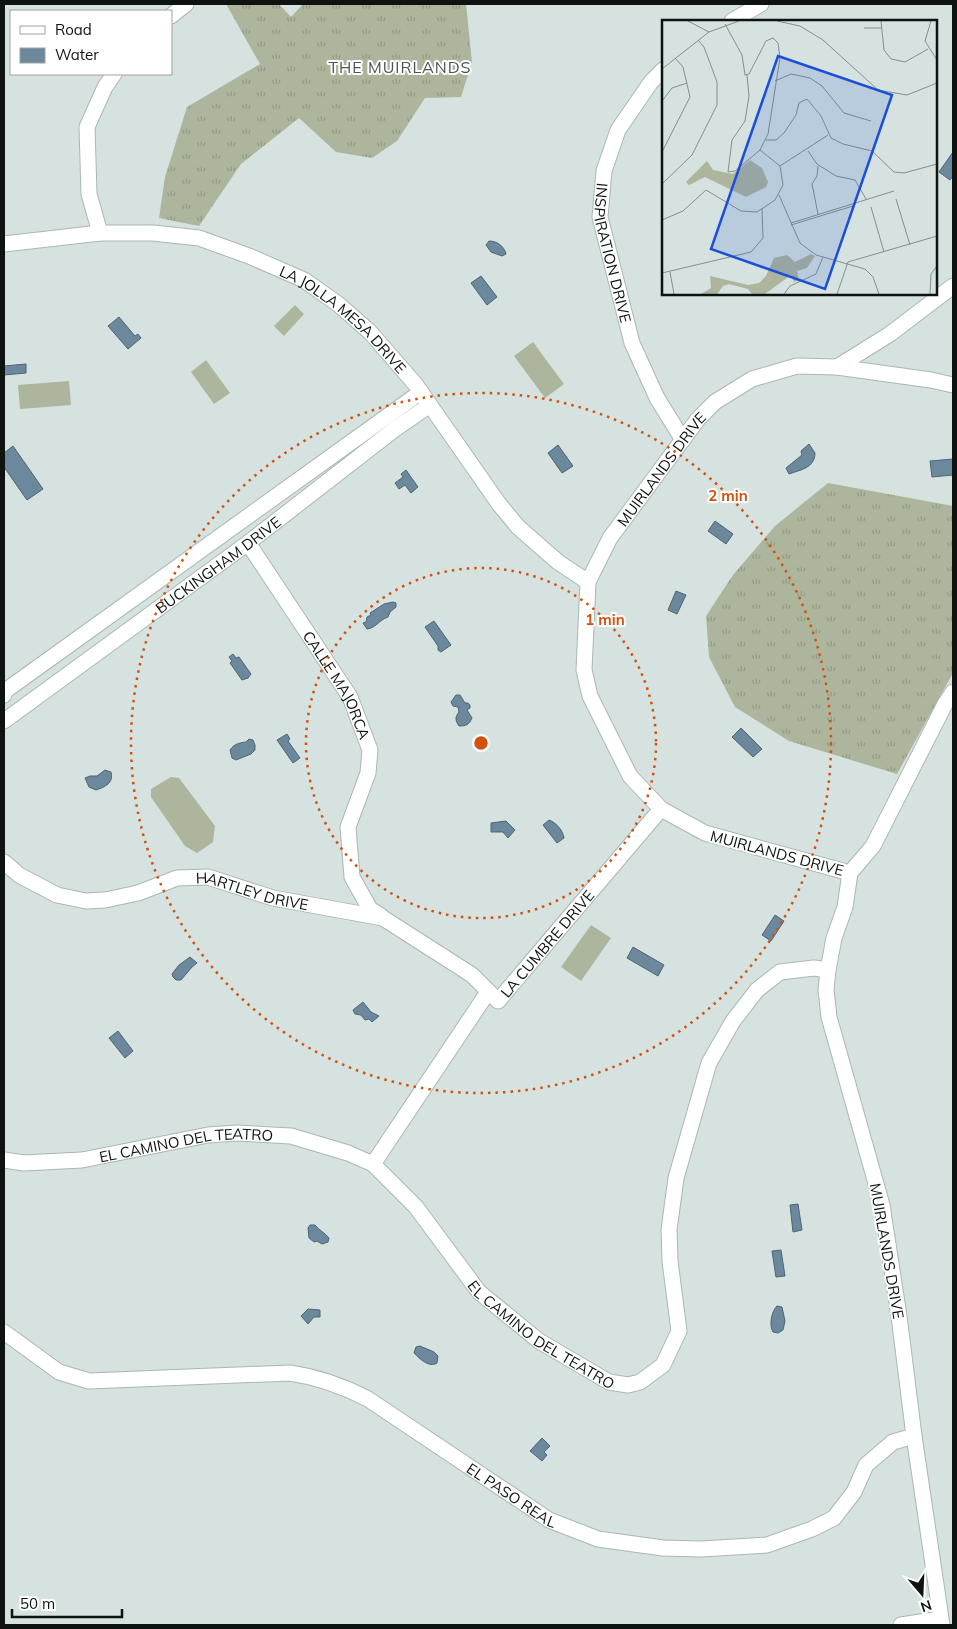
<svg xmlns="http://www.w3.org/2000/svg" width="957" height="1629" font-family="Mulish,sans-serif">
<style>
.grass{fill:url(#grass-tufts)}
.garden{fill:#adb59c}
.water{fill:#6b889c;stroke:#4f6573}
.lines{fill:none;stroke-linecap:round;stroke-linejoin:round}
.minor-casing{stroke:#aab7b4;stroke-width:17}
.minor{stroke:#fff;stroke-width:15}
.ring{fill:none;stroke:#d2520d;stroke-width:2.5;stroke-dasharray:2.5 5}
.labels{text-anchor:middle;dominant-baseline:central;stroke-width:4;stroke-linejoin:round;paint-order:stroke}
.street-label{font-size:15px;fill:#0e1312;stroke:#fff}
.neighbourhood-label{font-size:16px;letter-spacing:1px;fill:#4a5552;stroke:#fff}
.inset-road{fill:none;stroke:#858f8d;stroke-width:1}
.view{fill:#1d4ed8;fill-opacity:0.15;stroke:#1d4ed8;stroke-width:2.5}
.inset-edge{fill:none;stroke:#0e1312;stroke-width:2.5}
.centre{fill:#d2520d;stroke:#fff;stroke-width:2.5}
.ring-label{font-size:15px;text-anchor:middle;font-weight:bold;fill:#d2520d;stroke:#fff;stroke-width:4;stroke-linejoin:round;paint-order:stroke}
</style>
<defs>
<pattern id="grass-tufts" width="24" height="20" patternUnits="userSpaceOnUse" patternTransform="scale(1.25)"><rect width="24" height="20" fill="#adb59c"/><path d="M3 7l-1-3M5 7V3M7 7l1-3M15 17l-1-3M17 17v-4M19 17l1-3" fill="none" stroke="#949b85"/></pattern>
</defs>
<rect width="100%" height="100%" fill="#d5e2df"/>
<path class="grass" d="M226 4H279L291 17 303 4H466L472 62 461 97 425 98 397 141 372 158 336 152 299 118 241 164 199 226 159 218 165 177 187 107 260 64Z
M828 483 953 506V673L897 774 789 741 735 707 709 657 706 616 733 575 775 526Z"/>
<path class="garden" d="M295 305 304 314 284 336 274 326Z
M533 342 564 384 545 398 514 356Z
M206 360 230 393 214 404 191 372Z
M69 381 71 405 20 409 18 385Z
M171 777 179 778 215 826 213 842 197 853 185 846 151 797V789Z
M591 925 611 938 581 981 561 967Z"/>
<path class="water" d="M953 152V176L950 180 939 172Z
M489 241C497 241 504 246 506 254L502 256 491 252 486 245Z
M481 276 497 297 487 305 471 283Z
M119 317 135 336 138 334 141 338 128 349 108 326Z
M26 364V373L4 375V366Z
M809 444 815 453C815 468 800 470 789 474L786 468 802 455 801 451Z
M558 445 573 466 562 473 548 453Z
M13 446 43 489 27 500 4 467V453Z
M953 459V475L932 477 930 461Z
M406 470 418 487 411 493 405 485 399 489 395 483 403 477 401 474Z
M715 521 733 534 726 544 708 531Z
M676 591 686 595 677 614 668 610Z
M393 602 396 603V607L390 612 388 617C379 620 376 628 367 629L363 623 366 622 367 617 371 615 370 613 384 604Z
M434 621 451 645 441 652 438 650V646L425 627Z
M233 654 236 658 239 657 251 674 248 678 242 680 230 663 232 661 229 657Z
M456 695H460L465 703H468L470 705V708L467 710 472 718C469 725 466 726 459 726 455 720 455 717 459 712L458 707 453 706 451 702Z
M741 728 762 749 753 757 732 737Z
M287 734 290 739 288 741 300 758 293 763 277 740Z
M249 739 253 740 255 745V750L251 754 236 760 232 758 230 750C234 744 239 743 246 742Z
M105 770 111 772C114 783 105 787 96 790L89 787 85 778 90 776H97Z
M549 820C557 823 563 831 564 838L557 843 543 825Z
M506 821 515 830 508 838 503 832H491V823Z
M775 915 784 921 771 941 762 935Z
M633 947 664 965 658 976 627 958Z
M190 957 197 963 192 967 181 980H176L173 977 172 974 179 965Z
M363 1002 371 1012 379 1016 372 1022 369 1019 365 1020 361 1015 355 1014 353 1010Z
M118 1031 133 1051 125 1058 109 1038Z
M798 1204 802 1230 793 1232 790 1205Z
M310 1225H315C319 1230 325 1233 329 1238L328 1242 322 1244 317 1241 314 1242 309 1238 308 1228Z
M781 1250 785 1276 776 1277 772 1251Z
M777 1306 782 1307 785 1321 783 1330 778 1333 773 1332C769 1326 771 1312 777 1306Z
M308 1309 320 1310V1317H314L308 1324 301 1316Z
M420 1346 434 1352 438 1356 437 1363C429 1368 420 1359 414 1353L416 1347Z
M542 1438 550 1446 544 1452 547 1455 542 1461 530 1451Z"/>
<g class="lines">
<defs>
<g id="minor">
<path d="M171 16 186 4"/>
<path d="M732 21 761 4"/>
<path id="s1" d="M663 70 651 82 618 130 604 171 600 217 632 343 657 398 683 440"/>
<path d="M100 233 89 194 87 127 105 87 114 74"/>
<path id="s2" d="M4 244 100 233H153L199 238 249 256 304 280 338 304 370 332 416 385 499 504 518 527 558 562 588 582"/>
<path d="M837 367 890 334 953 286"/>
<path id="s3" d="M248 543 350 697 370 750 368 773 348 827 352 877 370 909 381 916"/>
<path d="M4 695 5 691 421 392"/>
<path id="s4" d="M4 721 248 543 395 429 430 405"/>
<path id="s5" d="M4 862 19 875 57 895 86 901 105 900 138 893 177 878 208 877 273 898 383 918 472 975 498 1001 661 809"/>
<path d="M850 873 873 846 945 704 953 692"/>
<path id="s6" d="M4 1160 24 1163 82 1160 208 1135 237 1133 291 1136 348 1153 373 1164 416 1207 479 1292 539 1341 609 1382 628 1385 640 1382 663 1365 679 1331 670 1261 669 1230 676 1178 709 1063 733 1021 757 990 780 972 814 968 828 970"/>
<path d="M373 1164 488 992"/>
<path id="s7" d="M4 1332 59 1372 89 1381 290 1373C318 1377 343 1386 368 1399L549 1520 598 1539 663 1548 701 1549 767 1545 812 1529 834 1518 854 1492 866 1465 893 1442 914 1436"/>
<path d="M901 1625 940 1619"/>
<path id="s8" d="M942 1625 914 1436 899 1316 882 1205 829 1017 826 990 828 970 834 938 845 907 850 873 705 833 661 809 630 776 590 696 584 670 588 582 610 538 698 419 715 402 752 379 797 366 837 367 931 380 953 385"/>
</g>
</defs>
<use href="#minor" class="minor-casing"/>
<use href="#minor" class="minor"/>
</g>
<g class="ring">
<circle cx="481" cy="743" r="175"/>
<circle cx="481" cy="743" r="350"/>
</g>
<g class="labels">
<g class="street-label">
<text stroke="none"><textPath href="#s1" startOffset="202">INSPIRATION DRIVE</textPath></text>
<text stroke="none"><textPath href="#s2" startOffset="364">LA JOLLA MESA DRIVE</textPath></text>
<text stroke="none"><textPath href="#s8" startOffset="1352">MUIRLANDS DRIVE</textPath></text>
<text stroke="none"><textPath href="#s4" startOffset="265">BUCKINGHAM DRIVE</textPath></text>
<text stroke="none"><textPath href="#s3" startOffset="168">CALLE MAJORCA</textPath></text>
<text transform="translate(777 853) rotate(15)">MUIRLANDS DRIVE</text>
<text stroke="none"><textPath href="#s5" startOffset="264">HARTLEY DRIVE</textPath></text>
<text stroke="none"><textPath href="#s5" startOffset="616">LA CUMBRE DRIVE</textPath></text>
<text stroke="none"><textPath href="#s6" startOffset="184">EL CAMINO DEL TEATRO</textPath></text>
<text transform="translate(887 1251) rotate(80)">MUIRLANDS DRIVE</text>
<text stroke="none"><textPath href="#s6" startOffset="619">EL CAMINO DEL TEATRO</textPath></text>
<text stroke="none"><textPath href="#s7" startOffset="556">EL PASO REAL</textPath></text>
</g>
<g class="neighbourhood-label">
<text x="400" y="67">THE MUIRLANDS</text>
</g>
</g>
<g transform="translate(662 20)">
<rect width="275" height="275" fill="#d5e2df"/>
<path d="M88 140 100 148 106 162 104 167 84 177 43 157 27 165 24 162 45 141 51 150 71 154ZM149 234 153 236 145 248 135 251 137 260 132 262 129 255 103 274H90L86 269 67 264 61 266 55 274H39L49 268 48 256 86 265 97 263 104 256 112 238 125 235 133 242Z" fill="#adb59c"/>
<path class="inset-road" d="M26 1 47 12M115 1 138 6 161 20 216 70 245 75 275 63M219 1 222 30 229 39 243 42 266 29M269 1 263 21 275 40M202 8H219M0 49 47 12 77 1M85 55 87 76 83 101 70 120 66 152 73 151 98 130M113 61 129 54 148 58 160 66 182 93 209 101M0 81 10 68 25 63M104 120H114L122 113 134 95 137 83 145 79 159 96 169 118 181 124 210 131 232 152 242 153 275 144M146 131 155 144 174 156 193 160 204 179M0 132 28 77 21 47 13 38M118 146 166 115M0 164 30 135 55 85V62L42 27 36 20M117 175 138 223 154 235 203 249 211 257 217 274M234 179 248 225M209 187 222 232M156 194 150 164 155 156 156 146M0 200 21 191 44 170 79 191 95 192 113 180 121 165 118 146 98 130 106 114 118 38 116 23 111 18 104 21 87 54 83 55 80 35 63 4M129 203 232 171M129 205 191 186 192 183M8 252 12 274M0 253 89 232 101 218 100 188M122 274 128 266 154 254 161 237M175 274 186 242 275 216M268 274 269 254 275 246"/>
<path class="view" d="M116 36 230 75 163 269 49 229Z"/>
<rect width="275" height="275" class="inset-edge"/>
</g>
<circle cx="481" cy="743" r="8" class="centre"/>
<g class="ring-label">
<text x="728" y="501">2 min</text>
<text x="605" y="625">1 min</text>
</g>
<rect width="957" height="1629" fill="none" stroke="#0e1312" stroke-width="10"/>
<rect x="10" y="10" width="162" height="65" fill="#ffffff" stroke="#9fa1a0"/>
<rect x="20" y="26" width="25" height="8" fill="#ffffff" stroke="#9fa1a0"/>
<text x="55" y="35" font-size="15" fill="#0e1312">Road</text>
<rect x="20" y="48" width="25" height="15" fill="#6b889c" stroke="#9fa1a0"/>
<text x="55" y="60" font-size="15" fill="#0e1312">Water</text>
<g transform="translate(922 1594) rotate(161)" stroke="#ffffff" stroke-width="4" paint-order="stroke">
<path d="M0-4L9 19L0 12L-9 19Z" fill="#0e1312"/>
<text y="-8" font-size="14" font-weight="bold" text-anchor="middle" fill="#0e1312">N</text>
</g>
<path d="M12 1609v8h110v-8" fill="none" stroke="#0e1312" stroke-width="2.5"/>
<text x="20" y="1609" font-size="15" fill="#0e1312" stroke="#ffffff" stroke-width="4" paint-order="stroke">50 m</text>
</svg>
